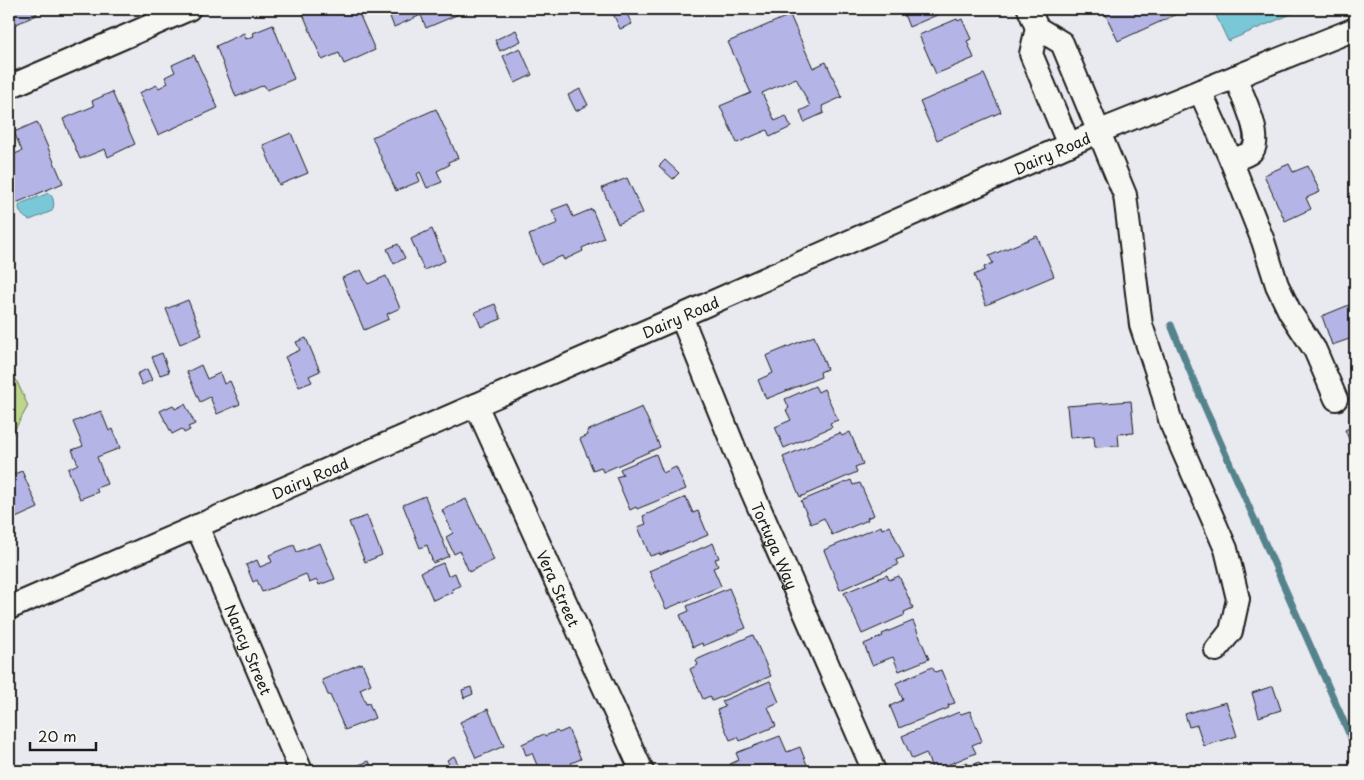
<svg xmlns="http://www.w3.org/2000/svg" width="1364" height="780" font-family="'Playpen Sans',sans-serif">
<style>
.green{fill:#bdd58c;stroke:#6c7854}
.water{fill:#7ac8d7;stroke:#54838c}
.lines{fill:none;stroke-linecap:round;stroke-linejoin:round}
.stream{stroke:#54838c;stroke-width:7}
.building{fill:#b4b5e6;stroke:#1c1c1c}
.minor-casing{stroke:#1c1c1c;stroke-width:26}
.minor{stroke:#f6f6f2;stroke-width:22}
.labels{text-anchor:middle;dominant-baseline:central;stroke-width:4.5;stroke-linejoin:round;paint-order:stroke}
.street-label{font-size:15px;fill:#1c1c1c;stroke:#f6f6f2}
</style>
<rect width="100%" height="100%" fill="#e9e9f0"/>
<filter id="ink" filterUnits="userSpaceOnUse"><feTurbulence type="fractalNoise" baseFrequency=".02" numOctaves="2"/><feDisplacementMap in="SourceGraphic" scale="10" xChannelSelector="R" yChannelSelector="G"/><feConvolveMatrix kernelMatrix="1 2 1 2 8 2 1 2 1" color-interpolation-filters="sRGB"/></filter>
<g filter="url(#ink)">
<path class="green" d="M9 364 28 406 9 440Z"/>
<path class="water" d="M1213 9 1244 10 1252 9H1303L1228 41Z
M49 193C54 198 55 204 52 211L30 220C24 218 19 213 19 206L22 203Z"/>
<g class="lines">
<path class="stream" d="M1171 325 1200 396 1355 747"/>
</g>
<path class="building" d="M9 9H34L37 15 14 25Z
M301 9H334L337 14 350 9H357L375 50 344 64 339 53 322 60Z
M387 9H457L459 14 426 28 421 15 394 27Z
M611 9H627L629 13 627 14 632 24 620 29Z
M902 9H951L909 27Z
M1103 9H1175L1177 14 1118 41Z
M790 15 813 68 826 62 842 97 822 106 824 113 804 122 800 111 810 106 796 78 762 93 775 121 786 116 791 127 770 137 767 130 737 143 720 106 751 93 728 42Z
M957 19 958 21 962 19 971 39 967 41 974 58 936 74 919 35Z
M273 25 294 79 267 90 264 85 236 97 216 46 244 33 246 39 254 36 253 33Z
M516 30 521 41 500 51 495 40Z
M520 48 532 75 515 83 503 56Z
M194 55 218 108 158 135 139 93 157 85 159 88 168 83 165 77 175 72 172 65Z
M984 74 1001 112 937 140 920 102Z
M580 89 588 105 576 111 568 95Z
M112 92 135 144 108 157 105 149 80 159 63 119 94 106 92 101Z
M436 109 458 158 448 162 449 165 437 171 442 182 427 188 420 172 417 174 420 181 396 191 372 137Z
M37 122 63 183 9 206V153L10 156 22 151 14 132Z
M291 133 308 173 279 185 263 145Z
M665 160 679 173 673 179 659 166Z
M1289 164 1293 172 1308 166 1320 192 1306 198 1311 209 1285 221 1264 175Z
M627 178 643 213 618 224 602 188Z
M568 204 573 217 592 209 604 238 582 248 583 251 564 260 562 256 541 265 529 235 558 223 552 210Z
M432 229 445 261 424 270 411 239Z
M1037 236 1054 276 986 305 974 275 985 270 984 267 993 263 989 256Z
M398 244 405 258 394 264 387 249Z
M361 270 368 284 386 276 400 308 387 314 389 319 364 330 342 278Z
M188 300 202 335 180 344 166 309Z
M495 304 501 319 481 327 475 312Z
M1349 305 1355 323V337L1332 345 1322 316Z
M814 336 827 369 820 372 821 377 766 399 758 380 773 373 766 356Z
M306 338 320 371 309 376 312 382 299 387 285 357 300 350 296 342Z
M162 353 169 372 160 375 152 357Z
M201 365 207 379 220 373 224 384 230 381 240 404 217 414 210 397 200 402 187 372Z
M147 369 152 380 142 385 137 374Z
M815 386 818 392 824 389 838 420 830 423 832 427 784 448 775 427 791 420 786 410 789 408 785 399Z
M1131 401 1134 433 1118 434 1119 446 1095 447 1094 436 1070 438 1067 406Z
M185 404 195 424 188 427 190 430 184 433 182 429 172 434 160 411 173 405 175 409Z
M642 407 660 447 603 472 601 467 593 470 580 439 588 435 587 431Z
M101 411 109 431 113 429 120 448 97 457 107 484 96 488 98 492 80 499 68 469 78 464 72 450 83 446 73 422Z
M1354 426 1355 429V453L1345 430Z
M850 432 863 464 855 467 857 472 800 497 783 457 840 433 842 436Z
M656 454 663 473 676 467 686 489 637 509 636 507 630 510 616 477 623 475 620 469Z
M22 471 38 508 9 521V476Z
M851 480 853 485 860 483 874 515 867 518 868 520 832 535 824 518 811 524 801 501Z
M425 496 449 556 433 563 427 545 420 548 403 505Z
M686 497 693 513 698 511 708 535 660 555V553L650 556 638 527 646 524 643 516Z
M466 499 494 560 469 572 460 551 454 554 446 537 453 533 442 510Z
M367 516 382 555 365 562 349 522Z
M881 526 882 529 890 526 904 557 896 560 898 565 840 590 824 550Z
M320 543 335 579 319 585 317 580 309 583 306 574 262 592 257 580 253 582 246 565 257 560 260 567 272 562 269 555 294 545 297 552Z
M713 543 719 558 715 559 718 566 713 568 721 586 666 609 649 571Z
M443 563 448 576 455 573 460 586 452 589 453 592 433 600 421 572Z
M887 575 889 580 899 576 913 608 904 612 905 615 862 634 844 593Z
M729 588 746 628 703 646 702 643 693 647 680 615 689 611 687 606Z
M913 621 929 659 899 671 893 657 872 665 864 644 883 636 882 634Z
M753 635 771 676 712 701 710 696 703 699 690 669 698 665 696 660Z
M362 663 371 684 360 689 366 704 369 703 375 718 345 730 330 695H328L322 680Z
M932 667 935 672 941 670 955 703 948 705 949 708 899 728 890 706 903 700 896 683Z
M770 681 779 702 768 707 776 726 740 741 738 737 730 740 717 710 725 707 722 701Z
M1273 686 1281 710 1259 717 1252 693Z
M471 687 473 694 464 698 462 690Z
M1226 702 1237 736 1204 746 1197 725 1189 727 1185 714Z
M488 709 504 746 476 758 460 722Z
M970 711 982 741 972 745 976 753 933 771 926 753 912 759 902 736 959 712 961 714Z
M568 729 581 759 571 763 573 768 564 771H535L539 770 532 753 526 755 522 744 544 734 545 736 557 731 559 733Z
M780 736 787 752 800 747 809 770 805 771H733L730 764 739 760 736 753Z
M454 756 458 764 451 768 447 760Z
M369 761 373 771H343Z
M967 762 969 767 979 762 983 771H946Z"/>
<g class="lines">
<defs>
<g id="minor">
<path d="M1029 9 1037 28 1062 43 1125 195 1141 325 1159 379 1171 423 1226 549 1238 599 1231 631 1216 650"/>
<path d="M1037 28 1031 54 1069 145"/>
<path d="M9 87 189 9"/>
<path d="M1200 91 1231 160 1263 241 1277 285 1290 312 1315 350 1336 399"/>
<path d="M1231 160C1238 158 1247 156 1252 151 1264 138 1241 92 1235 77"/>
<path id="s1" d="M681 316 748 482 874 771"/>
<path id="s2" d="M476 405 642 771"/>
<path id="s3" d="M197 526 301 771"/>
<path id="s4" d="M9 608 681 316 1100 131 1355 29"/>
</g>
</defs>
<use href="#minor" class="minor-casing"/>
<use href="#minor" class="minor"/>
</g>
</g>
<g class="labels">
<g class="street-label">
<text stroke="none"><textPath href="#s4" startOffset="1138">Dairy Road</textPath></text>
<text stroke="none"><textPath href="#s4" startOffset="732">Dairy Road</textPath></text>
<text stroke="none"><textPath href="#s4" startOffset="328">Dairy Road</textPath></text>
<text stroke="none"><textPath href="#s1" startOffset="248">Tortuga Way</textPath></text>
<text stroke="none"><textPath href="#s2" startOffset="201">Vera Street</textPath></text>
<text stroke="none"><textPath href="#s3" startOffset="134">Nancy Street</textPath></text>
</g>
</g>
<rect width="1364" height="780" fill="none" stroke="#f6f6f2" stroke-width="30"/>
<rect x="15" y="15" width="1334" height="750" fill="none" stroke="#1c1c1c" stroke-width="2" filter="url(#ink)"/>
<path d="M30 742v8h66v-8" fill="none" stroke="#1c1c1c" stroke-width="2.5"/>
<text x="38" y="742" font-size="15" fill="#1c1c1c" stroke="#f6f6f2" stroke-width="4" paint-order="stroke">20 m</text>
</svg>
